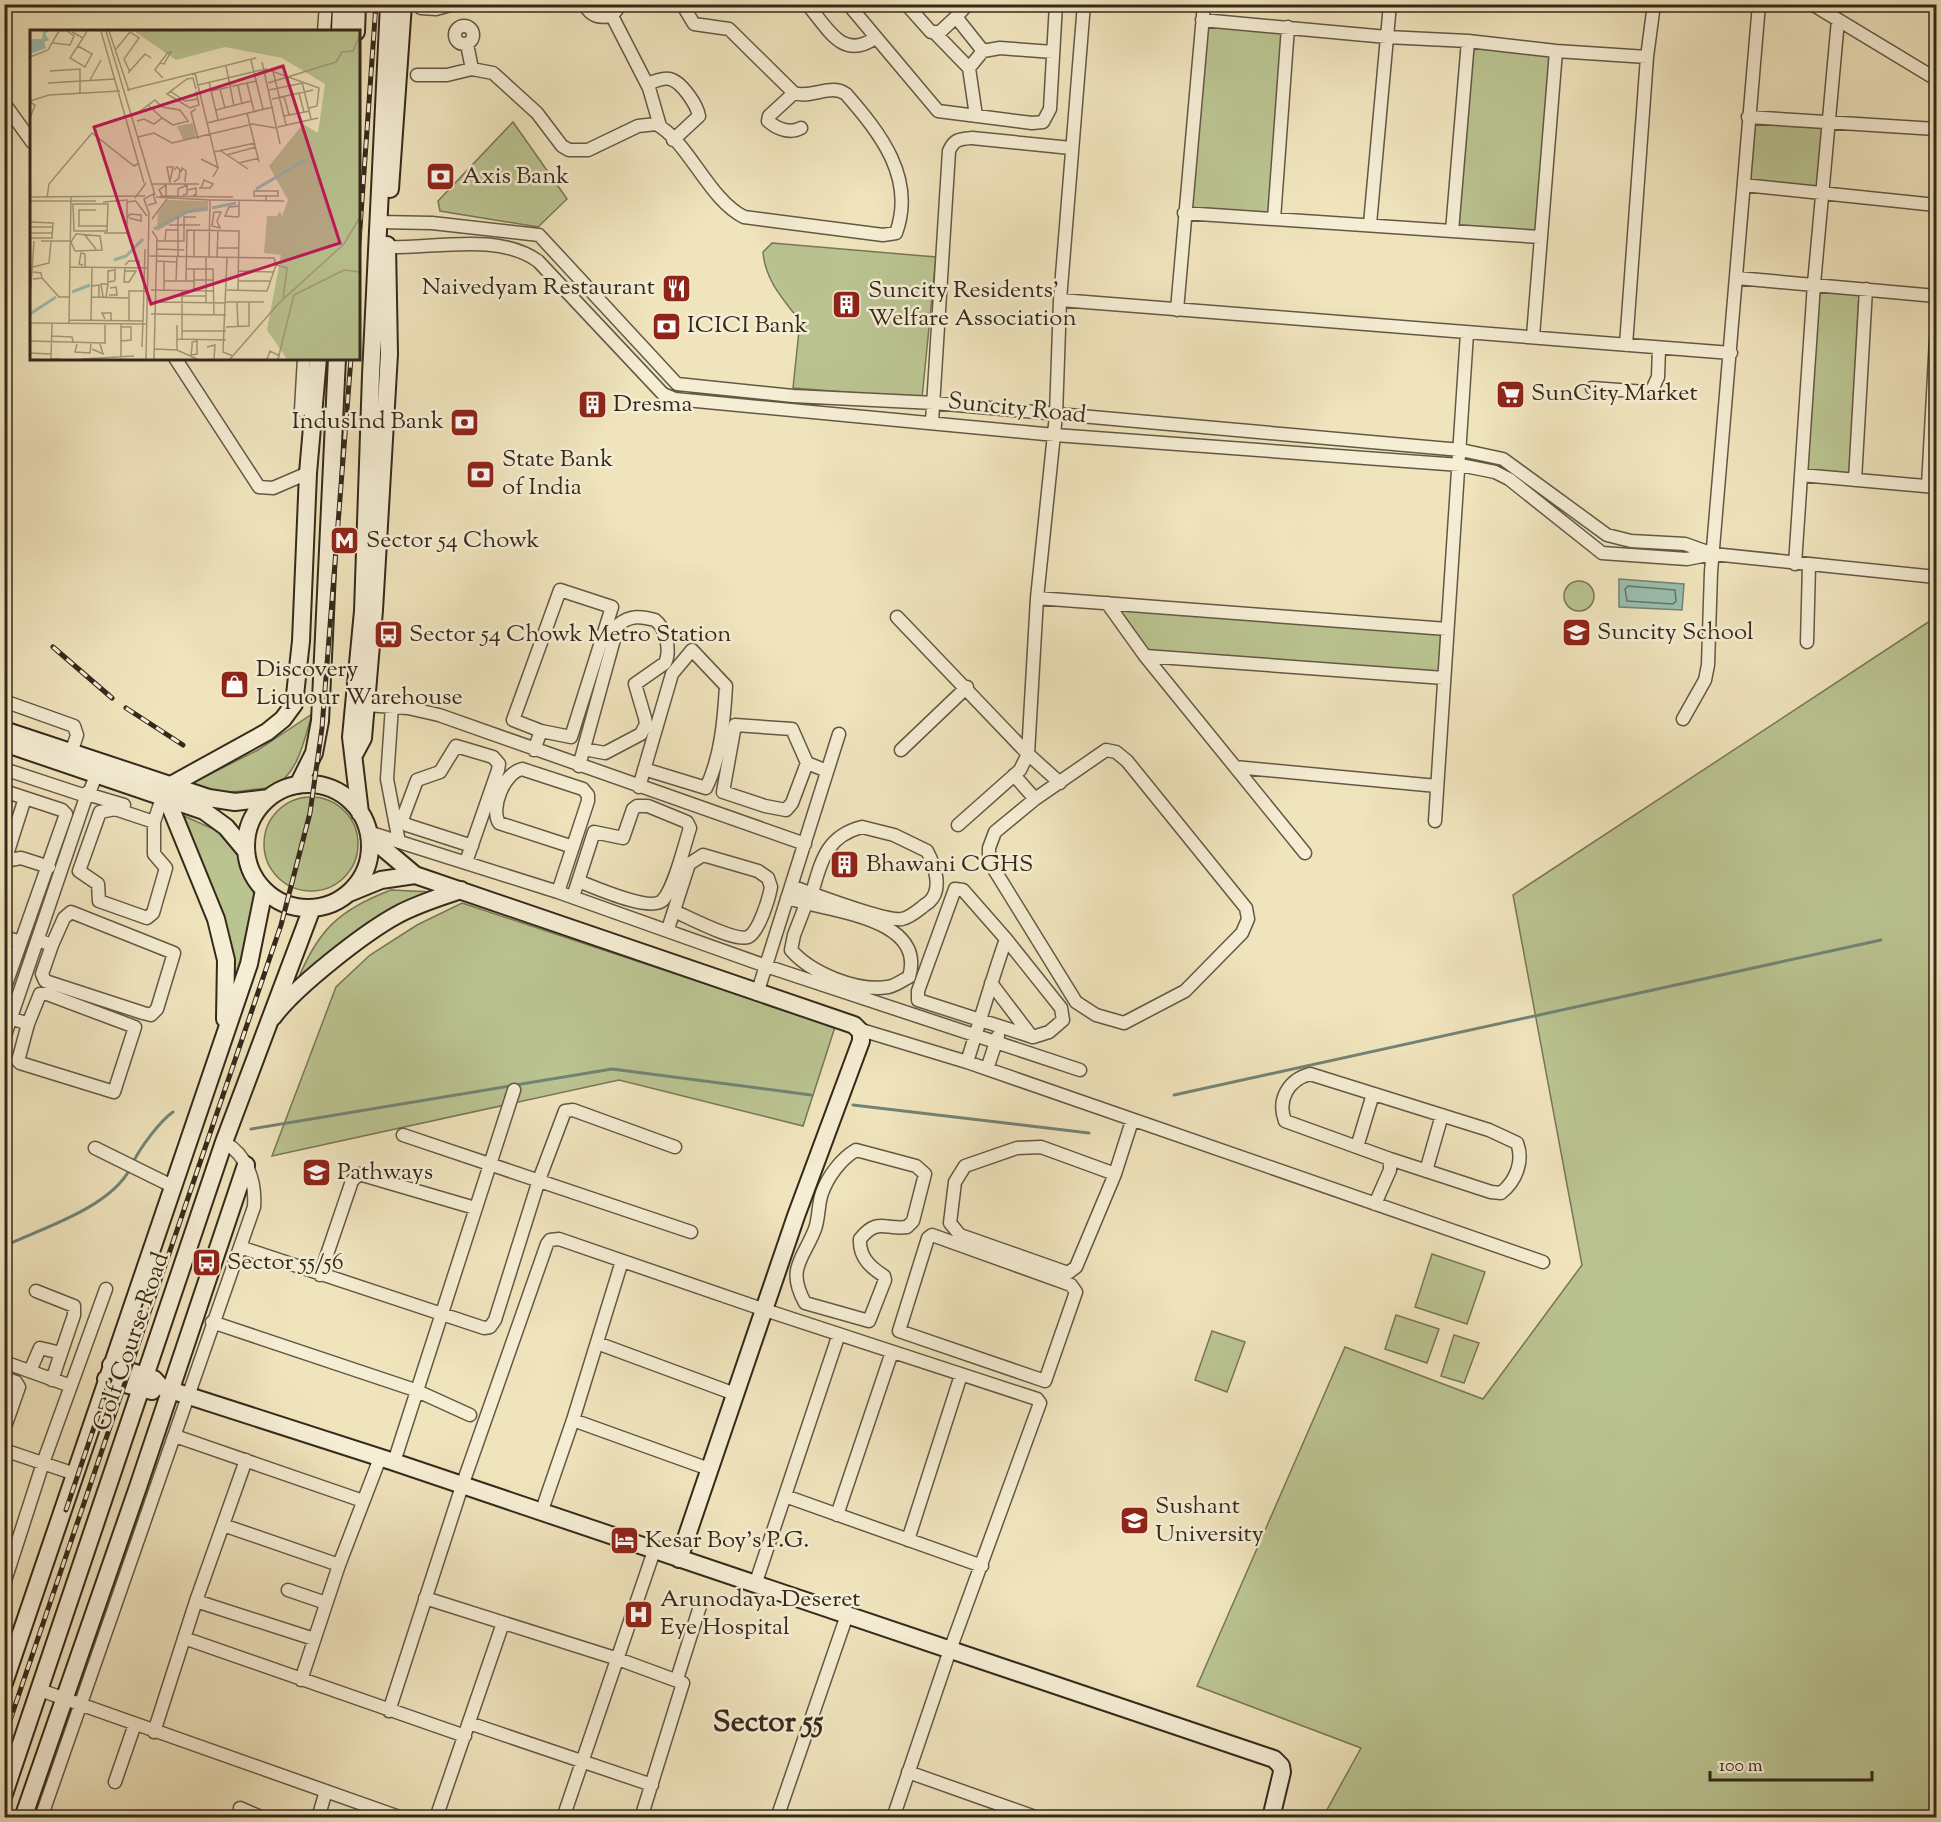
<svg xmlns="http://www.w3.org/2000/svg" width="1941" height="1822" font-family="'Sorts Mill Goudy',serif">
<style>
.green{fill:#bac491;stroke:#787656;stroke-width:1.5}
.water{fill:#9abfaf;stroke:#728374;stroke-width:1.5}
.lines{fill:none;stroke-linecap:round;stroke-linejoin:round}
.shore{stroke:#687465;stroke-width:1.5}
.stream{stroke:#728374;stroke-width:3}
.street-casing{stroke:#645844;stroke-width:15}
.secondary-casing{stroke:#35291b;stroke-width:20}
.street{stroke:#f5edd4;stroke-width:12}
.secondary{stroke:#f5edd4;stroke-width:16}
.rail-casing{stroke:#35291b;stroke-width:5}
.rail{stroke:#f5edd4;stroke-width:3;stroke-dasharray:9;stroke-linecap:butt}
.labels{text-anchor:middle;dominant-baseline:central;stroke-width:5;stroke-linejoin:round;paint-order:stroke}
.poi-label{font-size:24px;fill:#35291b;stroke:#f5edd4;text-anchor:start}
.street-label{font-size:24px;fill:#35291b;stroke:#f5edd4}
.district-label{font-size:30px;font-weight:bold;fill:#35291b;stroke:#f5edd4}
.inset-river{fill:none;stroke:#9abfaf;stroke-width:3}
.inset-road{fill:none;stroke:#a5997c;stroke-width:1.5}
.view{fill:#c2185b;fill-opacity:0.15;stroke:#c2185b;stroke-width:3}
.inset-edge{fill:none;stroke:#35291b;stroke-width:3}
</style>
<rect width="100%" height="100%" fill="#f0e4bd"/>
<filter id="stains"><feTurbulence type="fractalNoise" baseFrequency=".00333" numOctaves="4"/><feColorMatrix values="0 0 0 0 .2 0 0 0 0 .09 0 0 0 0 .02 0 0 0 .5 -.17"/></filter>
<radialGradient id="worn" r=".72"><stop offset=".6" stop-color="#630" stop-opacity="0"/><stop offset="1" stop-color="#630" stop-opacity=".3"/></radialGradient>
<path class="green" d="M1206 26 1283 32 1270 213 1189 207Z
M1473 47 1550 56 1536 231 1458 226Z
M513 122 567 199 538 227 440 211 438 201Z
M1753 124 1822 128 1817 187 1749 180Z
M772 243 936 257 922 398 793 388 800 321C783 299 765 280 763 252Z
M1819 291 1859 295 1850 473 1806 470Z
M1564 596a15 15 0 1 1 30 0a15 15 0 1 1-30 0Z
M1119 609 1443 633 1440 674 1149 651Z
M1936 617V1817H1323L1361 1748 1197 1686 1345 1347 1483 1399 1582 1265 1513 895Z
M312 714C305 737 298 776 273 786 266 789 257 789 250 790 228 794 211 791 190 784L258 750Z
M264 844a47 47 0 1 1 94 0a47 47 0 1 1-94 0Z
M184 816 227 835 239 852 256 900 237 982 215 896Z
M391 890 432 892 296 984C317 931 338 910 391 890Z
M462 903 835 1027 803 1126 619 1080 272 1156 336 987 370 955 417 925Z
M1432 1254 1485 1272 1467 1324 1415 1307Z
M1396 1315 1439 1329 1427 1363 1385 1349Z
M1212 1331 1245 1342 1227 1392 1195 1380Z
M1454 1335 1479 1343 1464 1383 1441 1376Z"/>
<path class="water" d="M1619 579 1684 584 1682 610 1619 607Z"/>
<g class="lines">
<path class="shore" d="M1628 586 1675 590 1676 601 1673 604 1627 601 1625 589Z"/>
<path class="stream" d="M1174 1095 1881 940
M853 1105 1089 1133
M251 1129 612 1069 811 1095
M133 1163C139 1149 160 1121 173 1112
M4 1246C43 1228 109 1208 130 1169"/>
<defs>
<path id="street" d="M584 4C591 17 599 18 612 16L621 4
M807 4C828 28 842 61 875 38
M848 4 938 111 1032 123 1043 122 1050 109 1056 4
M906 4 931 32H940L956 17 983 51 1000 48 1053 52
M1812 4 1936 79
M421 8 436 9 454 4
M612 16 649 88 660 126
M956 17 968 4
M1202 20 1387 37 1468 41 1556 51 1647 57
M455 35a9 9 0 1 1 18 0a9 9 0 1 1-18 0Z
M324 32 326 4
M935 33 969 68
M467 44 472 69
M417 75H447L472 69 493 73 537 113 562 146 569 150H588L638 126 656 124C688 141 709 200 744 217L883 235 896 233C916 178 880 133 846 94 831 83 812 99 794 93L729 29 694 24 682 4
M647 84C654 82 662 77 670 79 682 82 697 105 699 116L673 140
M794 93 769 116 768 121C777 129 790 134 801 128
M4 103 32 142
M976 116 969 68 983 51
M1748 117 1936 129
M1744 185 1936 205
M1184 213 1540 237
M1274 219 1288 27
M378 222 432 223 539 235 677 384 793 396 934 403 1461 450 1503 459 1607 535 1631 541 1685 544 1713 554 1687 559 1602 553 1509 479 1495 472 1460 465 1055 435 675 399 663 394 538 261C496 231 429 250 380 247
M1370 224 1390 4
M1452 231 1468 41
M1737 278 1936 296
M1060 300 1731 353
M1177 310 1204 4
M1533 336 1556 51
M1626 345 1647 57 1654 4
M175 358 259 487 273 488 308 473
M1592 388 1646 392 1652 390 1658 377 1659 348
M301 410 304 358
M932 422 949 151C954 139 960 139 972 138L1071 148
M1801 475 1936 487
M1855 480 1866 289
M1928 486 1936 339
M1713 554 1936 577
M1795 564 1814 284 1838 20
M1037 598 1447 629
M1107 603 1145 656 1305 853
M897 617 1028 754 1060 783
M1807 642 1809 565
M1145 656 1444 678
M4 701 74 726 77 735 71 753
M366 705 408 708 439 715 805 844
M392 706 387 779 399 842
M1683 719 1705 680 1708 665 1711 572 1759 4
M534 750 541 731 513 720 560 590 612 607 571 737 541 731
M901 750 967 687
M1106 750 1116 752 1127 761 1246 908 1248 919 1242 933 1185 991 1124 1023 1096 1015 1076 1002 989 861V848L995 832 1035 799Z
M807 763 792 803 786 810 765 806 723 792 735 725 792 729 807 763 827 771
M579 766 618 625C630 615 641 616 655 620 666 628 671 651 665 663L635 684 645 718 646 724 641 734 605 753 584 749
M1235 767 1437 786
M4 769 83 795 90 791 96 775
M1014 775 1035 799
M639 787 672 674 692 650 726 686C724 720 721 757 706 788L644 769
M4 791 62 810 66 814 4 990
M1435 821 1467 333
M154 822 115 809 100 812 79 871 98 884 99 901 147 918 153 913 166 868 154 854V822L162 798
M958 825 1020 770 1028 754 1037 598 1056 415 1060 300 1084 4
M368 832 558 892 766 966 1080 1070
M4 861 21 858 49 867
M5 861 25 798
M466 862 498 770 499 764 493 757 456 746 440 772 417 780 402 820 407 825 472 846
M791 886C810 893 887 922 902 919 912 917 920 908 929 902 943 890 935 866 927 851L894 835 862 827C826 836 821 862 812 893
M558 892 588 801V795L583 789 522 769C504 773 490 808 499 823L573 847
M573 897 594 832 623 838 633 809 637 806H648L687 822 690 828C684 846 675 886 663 900 651 913 594 887 578 881
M787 898 798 901C837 912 926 920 909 977 903 980 895 986 888 987 857 992 811 973 791 950L794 935 806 904
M668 929 689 864 703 855 758 871 768 878 771 887C769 898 759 932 748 937 735 942 688 917 674 911
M4 937 21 942
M38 940 52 945 64 918 71 912 174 953 157 1009 151 1015 143 1013 45 981 42 974 52 945
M991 983 1032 1037
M757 994 839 734
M11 1018 28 1024 40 994H47L135 1027 114 1092 20 1063 18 1061 28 1024
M858 1029 967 1062 1543 1262
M4 1038 87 794 124 805
M967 1062C980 1021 992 979 1006 939L963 890 955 889 918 991V1000L1033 1037 1049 1032 1063 1020 1061 1008 1006 939
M987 1069 998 1036
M403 1135 691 1232
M1357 1147 1373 1094
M95 1148 172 1186
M856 1150 916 1166 925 1174 913 1221 907 1227C885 1230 878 1217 860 1239 859 1257 870 1267 884 1276L885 1280 869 1321 805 1303C786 1268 803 1260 815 1229 819 1218 818 1204 822 1193 828 1176 841 1159 856 1150Z
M1426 1171 1442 1115
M1115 1174 1041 1147 1017 1148 965 1166 955 1182 950 1223 960 1235 1068 1273 1076 1267 1115 1174 1132 1121
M1375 1204 1390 1170V1159L1285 1121C1277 1100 1288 1080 1310 1074L1489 1130 1517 1143C1524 1161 1516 1181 1501 1193L1491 1192 1390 1159
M932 1235 1071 1285 1076 1292 1045 1381 899 1331 928 1238Z
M240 1247 484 1328 490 1327 495 1320 539 1180 565 1111 573 1110 675 1147
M320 1275 352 1181 359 1174 475 1208
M36 1291 74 1306V1315L52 1380
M212 1322 415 1390 470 1415
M597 1343 735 1394
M4 1362 71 1386
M30 1371 40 1348 61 1353
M4 1378 16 1382 19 1387 6 1424
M573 1420 709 1469
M175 1436 363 1501
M4 1450 75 1474
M394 1462 514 1090
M785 1496 982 1566
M541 1513 573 1420 622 1261
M837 1515 892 1352
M223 1525 339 1565
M908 1540 961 1375
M4 1584 43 1463 106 1289
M755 1585 839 1334
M288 1590 326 1603
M425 1598 618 1659 683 1683 641 1818
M196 1601 314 1639
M184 1638 465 1736
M677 1679 701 1603
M301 1680 339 1565 380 1458
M40 1690 402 1818
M389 1711 462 1486 547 1244 550 1240 559 1239 765 1310 1037 1399 1040 1403 950 1650 893 1818
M469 1723 652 1785
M154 1732 196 1601 246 1460
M908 1772 1038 1818
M115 1782 135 1724
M240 1808 263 1818
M41 1818 254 1207C256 1181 247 1155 224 1142
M318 1818 326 1791
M436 1818 503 1623
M563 1818 654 1551
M777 1818 847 1615"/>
<path id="secondary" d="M340 32 341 4
M356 32 357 4
M390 189 403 4
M4 730 209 798 235 802 269 798
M4 743 204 811 226 827 246 851
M355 753 363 738 374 610 389 354 387 245
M246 846a62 62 0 1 1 124 0a62 62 0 1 1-124 0Z
M171 785 267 732 283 719 294 704 301 641 308 473 318 358
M298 785 314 753 320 721 337 358
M167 799 216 919 226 960 225 1019
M360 813 351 737 363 611 371 375 389 4
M370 837 415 875
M349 893 381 880 415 875 854 1025 861 1032V1041L796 1216 679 1559
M273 1017C295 987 364 933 397 915 417 904 440 897 461 890
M111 1365 154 1379 161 1387 394 1462 1274 1759 1281 1766 1282 1772 1271 1818
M106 1379 152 1391
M4 1683 249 964 264 890
M4 1794 224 1142 312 908
M23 1818 138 1487 246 1165"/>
</defs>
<use href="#street" class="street-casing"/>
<use href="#secondary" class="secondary-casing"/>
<use href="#street" class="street"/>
<use href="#secondary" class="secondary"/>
<defs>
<path id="rail" d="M358 256 376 4
M53 647 112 698
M126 708 183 745
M66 1510 110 1380
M4 1738 281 925 310 813 322 728 351 358"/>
</defs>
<use href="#rail" class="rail-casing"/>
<use href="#rail" class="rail"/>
</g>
<defs>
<symbol id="bank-square" viewBox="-11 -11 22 22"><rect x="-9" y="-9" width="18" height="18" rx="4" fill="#8f2418" stroke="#f5edd4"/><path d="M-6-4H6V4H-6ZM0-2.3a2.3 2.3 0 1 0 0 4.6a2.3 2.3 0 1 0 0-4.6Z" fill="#fff"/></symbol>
<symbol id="restaurant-square" viewBox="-11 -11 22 22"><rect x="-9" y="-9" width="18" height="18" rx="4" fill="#8f2418" stroke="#f5edd4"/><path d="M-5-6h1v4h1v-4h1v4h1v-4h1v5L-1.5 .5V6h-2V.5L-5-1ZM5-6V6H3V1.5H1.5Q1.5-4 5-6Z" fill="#fff"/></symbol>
<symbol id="building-square" viewBox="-11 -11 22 22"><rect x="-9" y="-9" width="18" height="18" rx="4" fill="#8f2418" stroke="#f5edd4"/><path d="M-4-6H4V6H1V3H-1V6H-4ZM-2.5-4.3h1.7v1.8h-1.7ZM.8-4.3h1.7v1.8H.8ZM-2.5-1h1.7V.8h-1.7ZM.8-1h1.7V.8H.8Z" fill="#fff"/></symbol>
<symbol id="supermarket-square" viewBox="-11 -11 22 22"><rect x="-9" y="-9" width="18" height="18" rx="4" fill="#8f2418" stroke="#f5edd4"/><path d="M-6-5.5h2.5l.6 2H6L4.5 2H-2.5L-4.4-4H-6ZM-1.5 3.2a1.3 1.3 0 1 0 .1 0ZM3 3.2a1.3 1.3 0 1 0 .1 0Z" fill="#fff"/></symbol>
<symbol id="metro-square" viewBox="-11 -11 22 22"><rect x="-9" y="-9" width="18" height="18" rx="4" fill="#8f2418" stroke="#f5edd4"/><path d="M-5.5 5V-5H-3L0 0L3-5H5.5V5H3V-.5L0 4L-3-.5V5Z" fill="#fff"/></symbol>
<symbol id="school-square" viewBox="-11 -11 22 22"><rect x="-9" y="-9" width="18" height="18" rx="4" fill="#8f2418" stroke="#f5edd4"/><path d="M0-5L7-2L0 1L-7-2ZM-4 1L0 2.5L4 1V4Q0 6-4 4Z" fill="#fff"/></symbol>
<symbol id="bus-square" viewBox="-11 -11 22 22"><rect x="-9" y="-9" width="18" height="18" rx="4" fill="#8f2418" stroke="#f5edd4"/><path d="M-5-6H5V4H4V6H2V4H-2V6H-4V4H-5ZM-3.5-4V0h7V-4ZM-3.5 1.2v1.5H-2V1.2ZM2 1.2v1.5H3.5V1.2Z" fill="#fff"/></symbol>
<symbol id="shop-square" viewBox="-11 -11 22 22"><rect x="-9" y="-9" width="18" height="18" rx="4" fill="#8f2418" stroke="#f5edd4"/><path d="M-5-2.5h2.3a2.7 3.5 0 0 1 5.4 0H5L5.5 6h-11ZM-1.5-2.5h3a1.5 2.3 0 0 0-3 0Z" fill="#fff"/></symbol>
<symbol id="university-square" viewBox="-11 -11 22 22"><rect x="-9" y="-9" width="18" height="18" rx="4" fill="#8f2418" stroke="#f5edd4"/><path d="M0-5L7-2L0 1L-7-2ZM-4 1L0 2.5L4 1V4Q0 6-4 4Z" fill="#fff"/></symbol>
<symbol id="hotel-square" viewBox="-11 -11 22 22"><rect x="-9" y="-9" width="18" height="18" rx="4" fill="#8f2418" stroke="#f5edd4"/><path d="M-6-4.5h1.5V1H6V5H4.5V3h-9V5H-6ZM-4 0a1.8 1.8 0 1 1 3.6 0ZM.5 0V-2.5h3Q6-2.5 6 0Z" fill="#fff"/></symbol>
<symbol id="hospital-square" viewBox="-11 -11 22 22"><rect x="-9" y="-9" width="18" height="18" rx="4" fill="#8f2418" stroke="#f5edd4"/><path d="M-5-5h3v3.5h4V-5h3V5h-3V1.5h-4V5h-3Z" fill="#fff"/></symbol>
</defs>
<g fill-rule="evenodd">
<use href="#bank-square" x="424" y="160" width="33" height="33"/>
<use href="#restaurant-square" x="660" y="272" width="33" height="33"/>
<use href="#building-square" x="830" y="288" width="33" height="33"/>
<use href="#bank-square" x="650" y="310" width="33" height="33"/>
<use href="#supermarket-square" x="1494" y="378" width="33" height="33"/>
<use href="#building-square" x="576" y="388" width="33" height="33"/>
<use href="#bank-square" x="448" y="406" width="33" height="33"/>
<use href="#bank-square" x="464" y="458" width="33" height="33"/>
<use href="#metro-square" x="328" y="524" width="33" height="33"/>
<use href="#school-square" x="1560" y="616" width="33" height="33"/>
<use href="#bus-square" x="372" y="618" width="33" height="33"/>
<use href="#shop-square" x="218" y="668" width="33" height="33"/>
<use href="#building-square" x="828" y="848" width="33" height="33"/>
<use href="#school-square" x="300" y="1156" width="33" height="33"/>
<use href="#bus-square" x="190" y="1246" width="33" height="33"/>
<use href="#university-square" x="1118" y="1504" width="33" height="33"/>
<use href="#hotel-square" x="608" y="1524" width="33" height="33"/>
<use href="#hospital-square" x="622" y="1598" width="33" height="33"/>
</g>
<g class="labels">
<g class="poi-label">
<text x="462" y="177">Axis Bank</text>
<text x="655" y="288" text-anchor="end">Naivedyam Restaurant</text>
<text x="868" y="291">Suncity Residents'<tspan x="868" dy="28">Welfare Association</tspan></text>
<text x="687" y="326">ICICI Bank</text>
<text x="1531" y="394">SunCity Market</text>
<text x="613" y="405">Dresma</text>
<text x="444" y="422" text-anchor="end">IndusInd Bank</text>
<text x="502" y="460">State Bank<tspan x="502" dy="28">of India</tspan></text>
<text x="366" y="541">Sector 54 Chowk</text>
<text x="1597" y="633">Suncity School</text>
<text x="409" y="635">Sector 54 Chowk Metro Station</text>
<text x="256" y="670">Discovery<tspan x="256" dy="28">Liquour Warehouse</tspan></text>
<text x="866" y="865">Bhawani CGHS</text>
<text x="337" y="1173">Pathways</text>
<text x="227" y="1263">Sector 55/56</text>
<text x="1155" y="1507">Sushant<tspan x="1155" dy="28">University</tspan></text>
<text x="645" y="1541">Kesar Boy’s P.G.</text>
<text x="660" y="1600">Arunodaya Deseret<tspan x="660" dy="28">Eye Hospital</tspan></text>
</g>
<g class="street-label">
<text transform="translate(1017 409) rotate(6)">Suncity Road</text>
<text transform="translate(132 1342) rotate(-71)">Golf Course Road</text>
</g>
<g class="district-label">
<text x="768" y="1723">Sector 55</text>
</g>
</g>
<g transform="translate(30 30)">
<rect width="330" height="330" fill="#f0e4bd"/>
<path d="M104 1H330V329H257L237 300 251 225 234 223 237 186H247L250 181 252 186 258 170 239 136 273 94 288 103 295 54 252 28 195 17 146 30ZM163 93 166 107 153 110 147 96ZM137 170 178 171V181L158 183 127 201 128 183Z" fill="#bac491"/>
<path d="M13 1H19L15 4 19 10 14 12 16 18 0 24V9H12Z" fill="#9abfaf"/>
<path class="inset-river" d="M226 159 277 129M182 178 206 173M124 199 157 182 177 178M84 230 96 226 113 209M42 262 60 255M0 284 26 267"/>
<path class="inset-road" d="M71 1 114 153M76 1 125 165M79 1 99 61M42 2 53 8 57 1M23 13 40 15 44 6 37 1M48 16 62 24 55 37 40 28 53 8M86 19 100 2 109 8 94 29 100 42M0 27 18 20 29 1M221 30 233 79M232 32 250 114M130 33 134 34 141 22 137 23 136 25 127 37 125 40 133 48M196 36 204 76M20 41 50 39V63M243 41 256 95M98 43 115 24 121 28M165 43 188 138 183 147M60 50 71 30M179 52 188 90M272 52 281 89M18 53 85 49M217 53 224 81M238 53 306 32 312 22 323 21 330 5M168 55 236 39 289 58 287 76 279 78M208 55 212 74M166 59 163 48 157 49 137 64 160 78 169 75 166 61M190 59 195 78M97 60 226 28M239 60 273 53M140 61 155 71 168 69M181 61 226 51M269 63 274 82M262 65 267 83M254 66 259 85M242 69 283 60M0 71 19 65 90 61M0 72 5 75 0 88M118 75 132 88M166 79 161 82 168 109M186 80 221 71M217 83 229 132M105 85 125 70 132 77 150 80 158 91 143 95 132 88 124 94 114 89 107 91M254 86 280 81M177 93 243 77M248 97 288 88M108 107 124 103 142 113 223 94 246 98M191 121 218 139M184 122 225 113M197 125 226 117M171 129 189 138M209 133 229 128M144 140 147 137 150 140 149 148 144 152M151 142 152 138 156 141 155 152M140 153 137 137H143L140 151M122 154H169M169 158H180L183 154 174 150 171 158M158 160 166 158V165H163M132 165 129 160 136 155V166M130 166 203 167M148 166V159L157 155V164L153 165M0 167 115 166M126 167 180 170 179 227M17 168 19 154 62 103 104 136 109 133M105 168 116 153M105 170 117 186M181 170 254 171M209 170V186L208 187 195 186 199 177 209 176M0 171H66M236 171V166H224V161H248V166H236M73 172 98 170M43 174H78L77 201H44ZM66 180H49V196H77M184 182H191L187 191 190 198 182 196ZM98 187 100 184 111 185V191L99 188M148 187V227M122 189 137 169M0 192 23 193 22 208H0M139 195H170M0 197H23M164 200V227M122 201 127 208 124 329M0 203H23M74 203H97V172L105 171M46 204 70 206 72 220 45 221 41 212ZM54 204 66 219M11 211H40M127 211H154V187H166M135 211 136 200H148M188 218H209M126 219 154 220M119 226 244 228 246 235 257 238 253 269M187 227 188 200M197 228 193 322 203 326M126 231 147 232M53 235 49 234 51 223 55 224V237M95 235 99 231H109V236M3 237 19 233 21 211M40 237 118 238M156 239H183L184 285M85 240 78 241V252L84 251 85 250V238M95 241H106L99 252H94L95 238M208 241 243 242M12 248 29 267H39M3 249 12 248 11 243 3 242M164 250H184M134 251H164M146 251 147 227M156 251 157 200 209 201 208 260M208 251H241M62 256 69 255V267M121 260 183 261M197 260 237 261 246 235M134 261V231M164 261V239M79 265H87L86 257 80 258M144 266H176M61 267 99 268M73 267 71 254H78L76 267M0 271 4 211M125 272 196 273M196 272H234M207 272 208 297M176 273V227M121 284 196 285M75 289 72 283H81V291M39 290 113 291 112 317M61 290 62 237M99 291V261H116M113 292 115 219M0 293 116 294M22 293 21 329H30M39 293 41 167M147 295V320M196 297 219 296V272M152 301H196M22 306 42 307 43 312M147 309 196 310M152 309V261M0 311 75 313M91 311 101 310V297H91M47 314 45 322 60 323 61 313M75 314V294M177 317 185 315 184 329M62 319 73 324 70 314M125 319 147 320 167 329M0 323 21 324M161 325 167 324V311L162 312V317L161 325V326M52 329 104 326M91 329V294M116 329 119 183 114 169 123 164 126 173 118 175M200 329 249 273 314 214 330 187M237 329 240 321 250 326M248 329 264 265 314 240 330 242"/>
<path class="view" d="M253 36 310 213 121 274 64 97Z"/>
<rect width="330" height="330" class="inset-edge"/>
</g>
<rect width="1941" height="1822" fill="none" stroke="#f0e4bd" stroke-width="24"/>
<rect x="6" y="6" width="1929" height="1810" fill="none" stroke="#35291b" stroke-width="3"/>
<rect x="12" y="12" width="1917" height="1798" fill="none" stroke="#35291b" stroke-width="1.5"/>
<path d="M1710 1771v9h162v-9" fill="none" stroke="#35291b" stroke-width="3"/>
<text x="1719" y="1771" font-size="18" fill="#35291b" stroke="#f5edd4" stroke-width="4.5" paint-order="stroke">100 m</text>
<rect width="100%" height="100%" filter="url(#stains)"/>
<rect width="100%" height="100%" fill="url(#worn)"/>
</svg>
